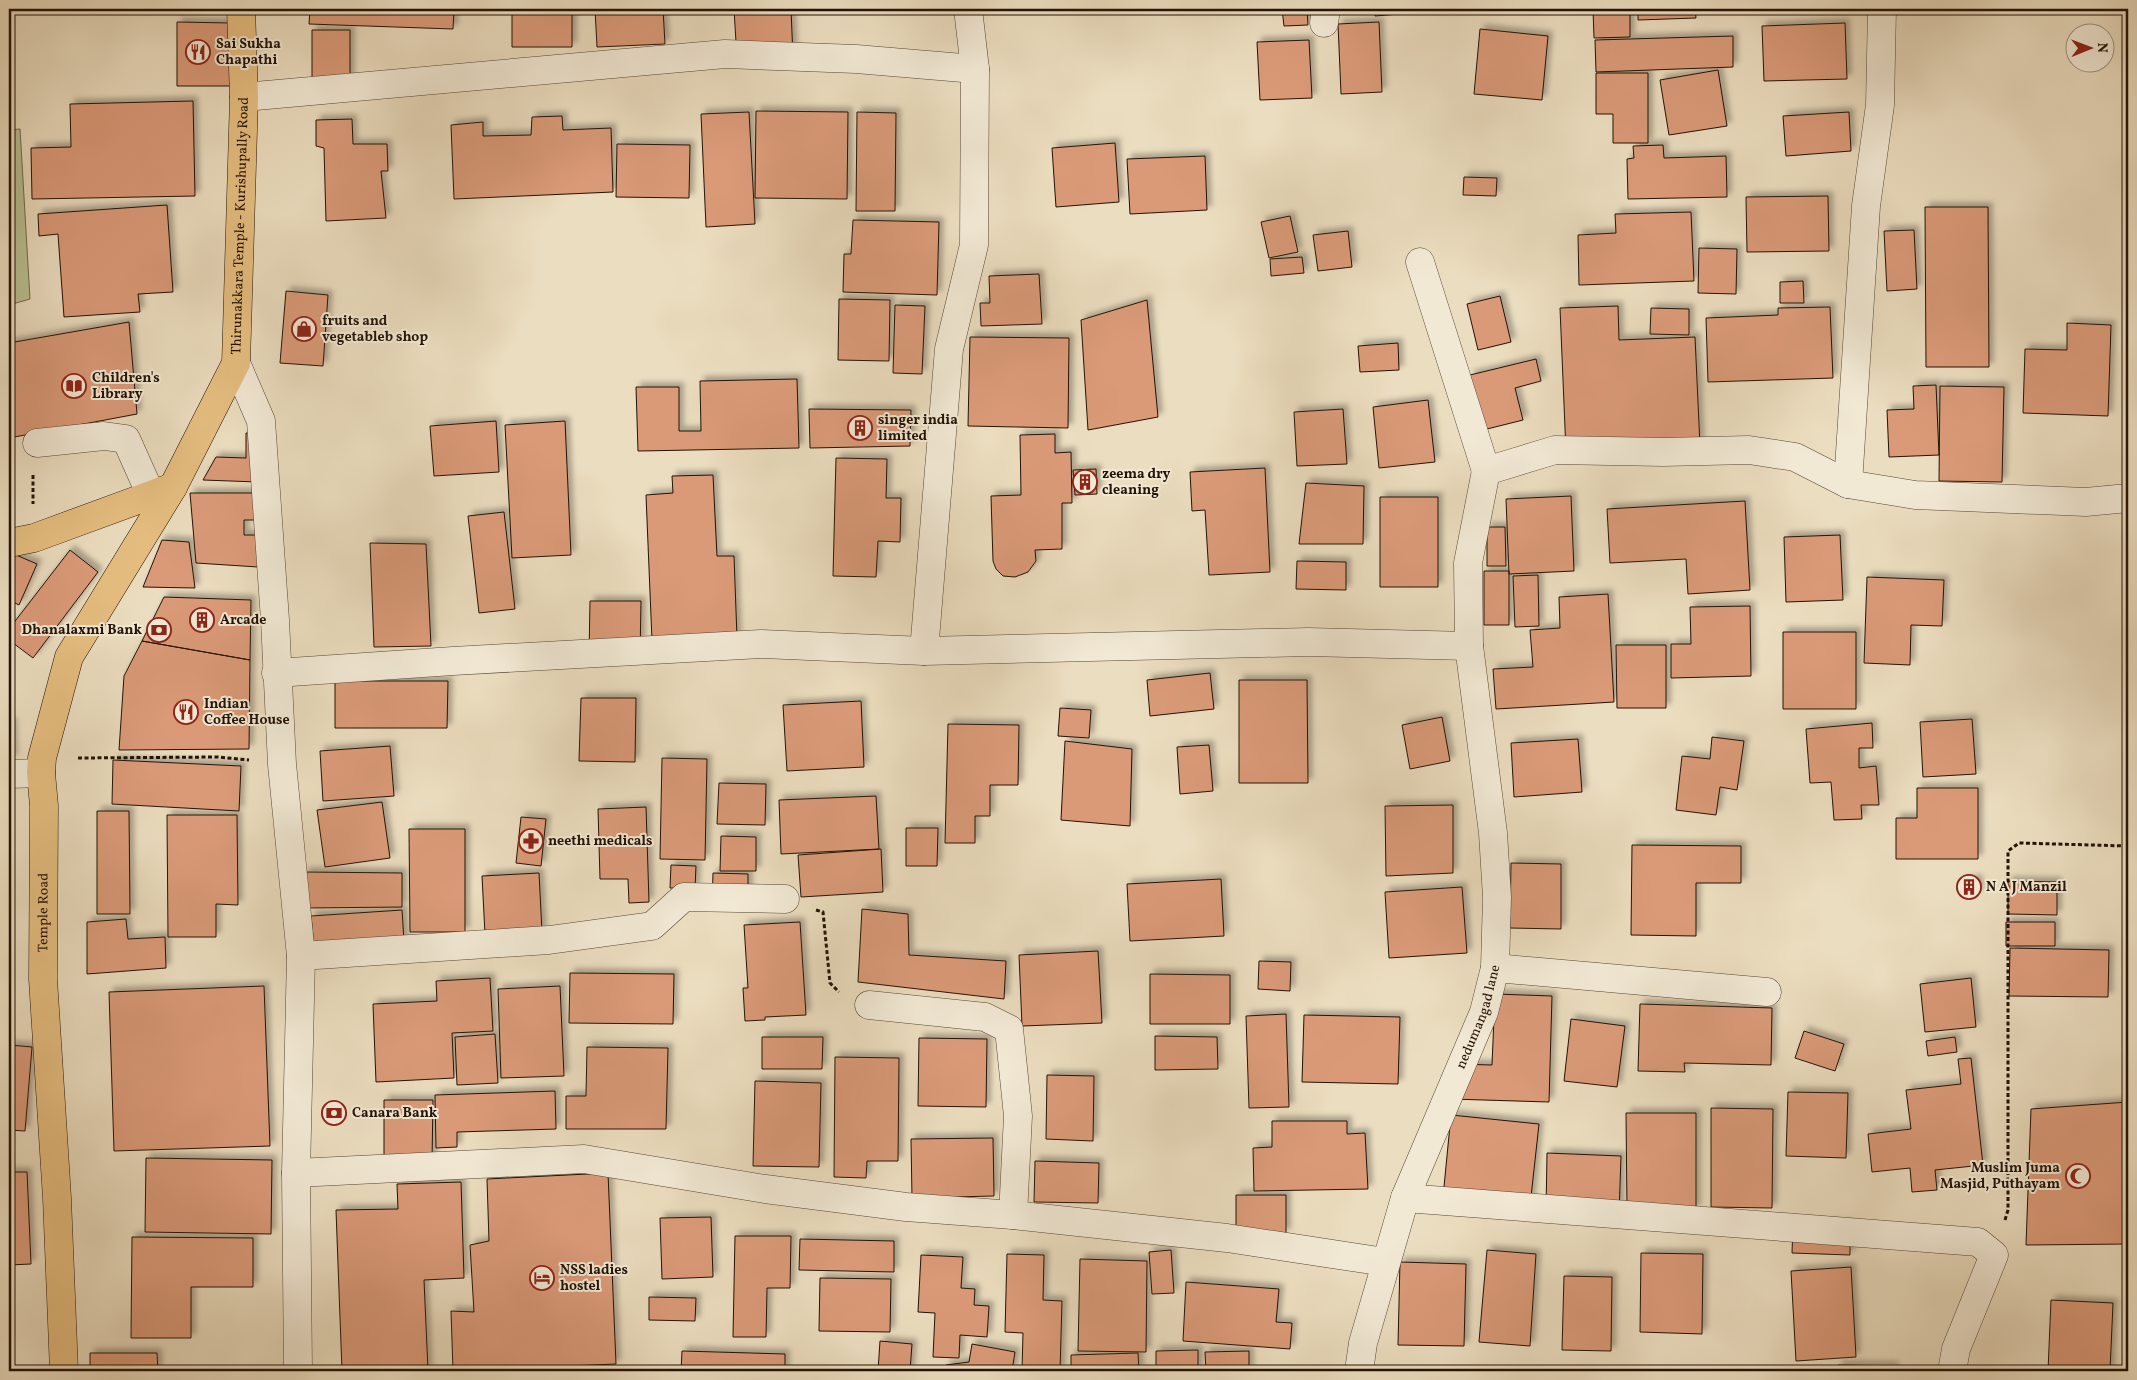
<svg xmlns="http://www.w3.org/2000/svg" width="2137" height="1380" font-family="Vollkorn,serif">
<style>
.green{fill:#b8c091;stroke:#6e694b}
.building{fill:#da9a78;stroke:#231205;filter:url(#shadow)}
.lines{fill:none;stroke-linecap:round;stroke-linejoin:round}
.minor-casing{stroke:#554534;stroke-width:29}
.major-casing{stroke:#231205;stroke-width:29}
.path{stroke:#231205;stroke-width:3;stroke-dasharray:4 2.5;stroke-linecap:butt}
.minor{stroke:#f2e9d5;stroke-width:28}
.major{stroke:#e6be80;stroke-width:28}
.labels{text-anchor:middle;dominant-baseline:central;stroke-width:4;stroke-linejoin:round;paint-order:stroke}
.poi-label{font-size:14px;font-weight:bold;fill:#231205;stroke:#f2e9d5;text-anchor:start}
.street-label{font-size:14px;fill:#231205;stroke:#f2e9d5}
</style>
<defs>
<filter id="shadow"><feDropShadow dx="4.5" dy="-4.5" stdDeviation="2.5" flood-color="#0004"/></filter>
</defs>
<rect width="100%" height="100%" fill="#ebddbf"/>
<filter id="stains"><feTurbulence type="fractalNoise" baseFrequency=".004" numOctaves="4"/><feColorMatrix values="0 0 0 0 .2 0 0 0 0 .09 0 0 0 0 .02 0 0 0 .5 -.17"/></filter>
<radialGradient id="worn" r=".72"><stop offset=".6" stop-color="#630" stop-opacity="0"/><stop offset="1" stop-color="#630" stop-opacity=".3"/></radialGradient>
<path class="green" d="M20 129 30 299 9 305V130Z"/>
<path class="building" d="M310 9H454L453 29 309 24Z
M512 9H572V47H512Z
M595 9H663L665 44 597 47Z
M734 9H791L793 57 737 59Z
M1282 9H1307L1308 25 1284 26Z
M1375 9H1411V13L1375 16Z
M1593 9H1630V37L1594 38Z
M1638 9H1695L1696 18 1638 20Z
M1749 9H1871V14L1749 12Z
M1909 9H1963V14L1909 13Z
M177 22 230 23V86H177Z
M1379 22 1382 92 1341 94 1338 24Z
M1845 23 1847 79 1764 81 1762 26Z
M1480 29 1548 36 1542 100 1474 94Z
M312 30H350V82L312 81Z
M1733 36V67L1596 72 1595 40Z
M1309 40 1312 98 1260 100 1257 42Z
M1718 70 1727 126 1669 135 1660 80Z
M1596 73H1648V143H1613V114H1596Z
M193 101 195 196 32 199 31 148 71 147 70 104Z
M756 111 848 112 847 199 755 198Z
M749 112 755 224 706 227 701 114Z
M857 112 896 113 895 211H856Z
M1849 112 1851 151 1786 156 1783 116Z
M562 116 563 130 611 128 613 192 454 199 451 125 483 122V136L531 135 532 117Z
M352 119 353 144H387L388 171H381L386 218 326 221 324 148 316 146V120Z
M1115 143 1119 202 1056 207 1052 148Z
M617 144 690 145 689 198 616 197Z
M1663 145 1664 158 1726 156 1727 197 1628 199 1627 159 1634 158 1633 146Z
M1205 156 1207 210 1130 214 1127 159Z
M1464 177 1497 178 1496 196 1463 195Z
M1828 196 1829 251 1747 252 1746 197Z
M167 205 173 292 138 294 140 312 64 317 58 234 39 236 38 214Z
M1925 207H1988L1989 367H1926Z
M1691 212 1694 281 1579 285 1578 235 1616 233 1615 214Z
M1290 216 1298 252 1269 258 1261 222Z
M853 220 939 222 937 295 843 292 844 254H851Z
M1914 230 1917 289 1887 291 1884 231Z
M1348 231 1352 267 1318 271 1313 235Z
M1699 248 1737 249 1736 294 1698 293Z
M1302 257 1304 273 1271 276 1270 259Z
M1039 274 1042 324 981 326 980 303H990L989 276Z
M1803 281 1804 303H1780V282Z
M286 291 328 295 323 366 280 363Z
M1500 296 1511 342 1478 350 1467 304Z
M839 299 890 300 889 361 838 360Z
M1147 300 1158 417 1088 430 1081 320Z
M895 305 925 306 922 374 893 373Z
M1618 306 1619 340 1695 337 1700 446 1566 452 1560 308Z
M1830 307 1833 378 1708 382 1706 318 1778 315V308Z
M1651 308 1689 309V335L1650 334Z
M129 322 137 414 9 438V343Z
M2067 323 2111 325 2108 416 2023 413 2025 349 2067 350Z
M970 337 1069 338 1068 428 968 426Z
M1398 343 1399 370 1360 372 1358 346Z
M1536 359 1541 381 1515 388 1523 420 1483 430 1470 375Z
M797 379 799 448 638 451 636 387H679V431H701L700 381Z
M1936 385 1939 455 1889 457 1887 410 1914 409 1913 386Z
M1940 386 2004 387 2002 482 1939 481Z
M1428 400 1435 462 1379 468 1373 407Z
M809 409 911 410 910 446 810 448Z
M1343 409 1347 464 1297 466 1294 412Z
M496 421 499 472 434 476 430 426Z
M565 421 571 555 512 558 505 425Z
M246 433 260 434 258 482 203 480 216 457 246 458Z
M1055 434V453L1071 452 1072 503H1062V549L1035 550 1036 561 1028 572 1015 577 1003 576 996 569 993 561 991 496 1021 495 1020 435Z
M836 458 887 459 886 498H901L900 542 878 541 876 577 833 576Z
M1265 468 1270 572 1209 575 1205 510 1192 511 1190 472Z
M1096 469 1097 494 1075 495 1073 470Z
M713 475 717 556H734L737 638 652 641 646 495 673 493 672 476Z
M1306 483 1364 486 1363 544H1299Z
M190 493H257V520H244V535H259L258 567 196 563Z
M1571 496 1574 571 1509 574 1506 499Z
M1380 497H1438V587H1380Z
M1745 501 1750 590 1688 594 1686 559 1610 563 1607 509Z
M504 512 515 609 479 613 468 516Z
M1487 527H1505L1506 566H1487Z
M1840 535 1843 600 1786 602 1784 537Z
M162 540 189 542 195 588 143 587Z
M370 543 426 544 431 646 374 647Z
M70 550 98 572 33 658 9 640V629Z
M9 552 37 564 19 605 9 600Z
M1297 561 1346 562V590L1296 589Z
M1484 571H1509V625H1484Z
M1538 575 1539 626 1515 627 1513 576Z
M1867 577 1944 580 1942 626 1911 625 1910 665 1864 663Z
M1608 594 1614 702 1496 709 1493 669 1533 667 1530 630 1560 628 1559 597Z
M164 597 251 600 250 660 142 641Z
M590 601H641L640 657 589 656Z
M1750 606 1751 676 1671 678V644H1691L1690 607Z
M1783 632H1856V709H1783Z
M142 641 250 660 249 749 119 750 124 676Z
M1616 645H1666V708H1617Z
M1210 673 1214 709 1150 716 1147 680Z
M1239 680H1307L1308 783H1239Z
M335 681H448L447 728H335Z
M581 698H636L635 762 579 761Z
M861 701 864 767 787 771 783 705Z
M1060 708 1091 710 1089 738 1058 736Z
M1442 717 1450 761 1410 769 1402 725Z
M1972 719 1976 774 1923 777 1920 722Z
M9 722H12L13 759H9Z
M1872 723 1873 748H1859V768L1876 766 1879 805H1861L1862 819 1834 820 1831 782 1810 783 1806 729Z
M948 724 1019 725 1018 785H990V816H975V843H945Z
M1712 737 1744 741 1737 790 1720 787 1716 815 1676 810 1682 756 1710 759Z
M1578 739 1582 792 1514 797 1511 743Z
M1065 741 1132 749 1130 826 1061 820Z
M1209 745 1213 791 1180 794 1177 747Z
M390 746 394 796 323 801 320 751Z
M662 758 707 759 705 860 660 859Z
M113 760 241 766 239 811 112 804Z
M719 783 766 784 765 825 717 824Z
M1917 788H1978V859H1896V818H1917Z
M876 796 879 849 781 854 779 800Z
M382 802 390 858 325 867 317 810Z
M1453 805V873L1386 876 1385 806Z
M646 807 649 902 629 903 628 879H600L598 809Z
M97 811H129L130 914H97Z
M167 815H237L238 905 216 904V937H168Z
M521 817 546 819 541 866 516 863Z
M906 828H938L937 866H906Z
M409 829H465V932H410Z
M721 836 756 837V871H720Z
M1632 845 1741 846V883H1696V936L1631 935Z
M881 849 883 892 801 897 798 855Z
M1511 863 1561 864V929L1510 928Z
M671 865 696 866 695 888H670Z
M304 872 402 873V907L304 908Z
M539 873 542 932 485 934 482 876Z
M713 873 748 874V909L712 908Z
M1221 879 1224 936 1130 941 1127 884Z
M1977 879 1979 892 1962 896 1960 883Z
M2008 881 2057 882V915L2008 914Z
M1462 887 1467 953 1389 958 1385 892Z
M862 909 908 914 909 955 1006 961 1004 999 858 982Z
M402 910 404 941 314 947 311 916Z
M126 919 128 939 165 937 166 968 87 974V922Z
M800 922 806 1015 765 1017V1020L745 1021 743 988H748L744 925Z
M2006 922H2055V946H2006Z
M2010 948 2109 950 2108 997 2009 996Z
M1098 951 1102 1023 1022 1026 1019 955Z
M1259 961 1291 962 1290 991 1258 989Z
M570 973 674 974 673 1024 569 1023Z
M1150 974 1230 975V1024H1150Z
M490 978 493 1031 452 1033 454 1078 376 1082 373 1004 437 1001 436 981Z
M1971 978 1976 1027 1925 1032 1920 984Z
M264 986 270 1146 114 1151 109 992Z
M560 986 564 1076 501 1078 498 989Z
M1495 994 1552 996 1549 1102 1451 1099 1452 1064 1492 1065Z
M1640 1004 1772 1008 1771 1065 1684 1063 1685 1072 1638 1071Z
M1286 1014 1289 1107 1249 1108 1246 1016Z
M1304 1015 1400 1017 1398 1084 1302 1082Z
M1571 1019 1625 1026 1617 1087 1564 1081Z
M1804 1031 1844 1044 1835 1071 1795 1058Z
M495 1034 498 1083 457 1085 455 1037Z
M1155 1036 1217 1037 1218 1069 1155 1070Z
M762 1037H823L822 1069H762Z
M1955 1037 1957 1052 1928 1056 1926 1041Z
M919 1038 987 1039 986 1107 918 1106Z
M9 1045 32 1047 25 1131 9 1130Z
M587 1047 668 1048 666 1129H566V1096H586Z
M835 1057 899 1058 898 1161H867L866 1178 834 1177Z
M1971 1058 1983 1165 1935 1170 1937 1190 1912 1192 1910 1168 1872 1172 1868 1134 1911 1129 1906 1090 1961 1084 1958 1059Z
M1047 1075 1094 1076 1093 1141 1046 1139Z
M755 1081 821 1083 819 1167 753 1166Z
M555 1091 556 1129 457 1132V1147L436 1148 435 1095Z
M1788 1092 1848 1093 1846 1158 1786 1156Z
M384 1100H433L432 1161H384Z
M2128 1102V1244L2026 1245 2031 1109Z
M1711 1108 1773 1109 1772 1208 1711 1207Z
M1626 1113H1696V1210H1627Z
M1451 1115 1539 1124 1530 1206 1443 1197Z
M1272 1121H1347V1134L1365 1133 1368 1189 1254 1191 1253 1148 1272 1147Z
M993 1138 994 1196 912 1198 911 1139Z
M1547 1153 1621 1156 1619 1215 1546 1212Z
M146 1158 272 1160 271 1234 145 1232Z
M1035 1161 1099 1163 1098 1203 1034 1202Z
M9 1172H27L31 1264 9 1265Z
M608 1173 616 1364 453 1371 451 1311 474 1312 470 1245 489 1241 487 1179Z
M461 1182 464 1278 424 1280 428 1371H342L336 1210 398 1209 397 1184Z
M1236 1195H1286V1233H1236Z
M711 1217 713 1277 662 1279 660 1218Z
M1793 1225H1850V1255L1792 1253Z
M735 1236H791L790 1288H767L766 1337H733Z
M132 1237 253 1238V1287H191V1338H131Z
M800 1239 894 1241V1272L799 1270Z
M1171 1250 1174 1293 1152 1294 1149 1252Z
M1487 1250 1536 1254 1530 1346 1479 1342Z
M1641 1253 1703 1254 1702 1334 1640 1332Z
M1007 1254 1044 1255 1043 1300 1062 1301 1060 1371H1022L1023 1333 1005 1332Z
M921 1255 963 1257 961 1288 975 1289 974 1305 989 1306 987 1337 960 1335 959 1358 933 1357 935 1313 918 1312Z
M1080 1259 1147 1261 1146 1352 1078 1351Z
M1400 1262 1466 1264 1464 1346 1398 1345Z
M1851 1267 1856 1357 1796 1361 1791 1271Z
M1564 1276 1612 1277 1611 1351 1562 1350Z
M820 1278 891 1279 890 1332 819 1331Z
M1186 1282 1279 1289 1276 1322 1292 1323 1290 1349 1183 1341Z
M649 1297 696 1298 695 1321 649 1320Z
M2051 1300 2113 1303 2110 1371H2048Z
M880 1341 912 1344 910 1371H878Z
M972 1344 1015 1352 1012 1371H945L946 1365 969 1362Z
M1198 1350V1371H1156V1351Z
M682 1351 785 1354V1371H681Z
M1249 1351V1371H1206L1205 1352Z
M90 1353H157L158 1371H90Z
M1138 1353 1139 1371H1071V1355Z
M1838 1365 1894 1366V1371H1838Z"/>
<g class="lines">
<defs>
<g id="minor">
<path d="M1324 23 1326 9"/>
<path d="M244 97 725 54 856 59 975 69"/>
<path d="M1420 262 1486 471"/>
<path d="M236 363 261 421 275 620 282 764 301 956 296 1173 298 1371"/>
<path d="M37 443 104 436 126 439 151 495"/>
<path d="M1848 484 1866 206 1880 105 1882 9"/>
<path d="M924 651 949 349 974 245 975 69 968 9"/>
<path d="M276 673 453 661 761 644 924 651 1308 642 1469 646"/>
<path d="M9 774 41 773"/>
<path d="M301 956 549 940 652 926 684 897 785 899"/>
<path d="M1495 968 1767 992"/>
<path d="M869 1005 985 1017 1009 1029 1018 1116 1013 1215"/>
<path d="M296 1173 584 1159 765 1189 906 1207 1013 1215 1227 1238 1385 1262"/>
<path d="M1405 1198 1978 1242 1994 1255 1956 1349 1952 1371"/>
<path id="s1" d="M1359 1371 1363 1343 1405 1198 1484 1012 1495 968 1497 897 1493 833 1469 646 1468 563 1486 471 1555 450 1663 452 1749 450 1795 457 1848 484 1915 495 2086 502 2128 498"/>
</g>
<g id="major">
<path d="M9 543 34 538 173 487"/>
<path id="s2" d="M64 1371 57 1198 43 979 44 806 41 773 42 758 69 657 173 487 236 363 244 97 241 9"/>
</g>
</defs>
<use href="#minor" class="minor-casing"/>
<use href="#major" class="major-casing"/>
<path class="path" d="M33 475V504
M78 758 218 757 249 760
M816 910 823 912 830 983 839 992
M2005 1220 2008 1210V851L2019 843 2128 846"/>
<use href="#minor" class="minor"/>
<use href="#major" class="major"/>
</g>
<defs>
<symbol id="restaurant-ring" viewBox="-11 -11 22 22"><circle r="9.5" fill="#f2e9d5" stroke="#8f2418" stroke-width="1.5"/><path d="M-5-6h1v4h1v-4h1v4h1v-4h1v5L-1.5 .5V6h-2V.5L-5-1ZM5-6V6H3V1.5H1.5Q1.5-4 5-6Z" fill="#8f2418"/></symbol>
<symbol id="shop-ring" viewBox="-11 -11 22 22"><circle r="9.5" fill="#f2e9d5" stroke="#8f2418" stroke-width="1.5"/><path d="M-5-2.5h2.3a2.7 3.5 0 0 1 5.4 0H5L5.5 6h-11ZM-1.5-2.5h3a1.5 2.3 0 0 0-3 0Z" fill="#8f2418"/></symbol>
<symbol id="library-ring" viewBox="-11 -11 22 22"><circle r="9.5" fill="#f2e9d5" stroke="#8f2418" stroke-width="1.5"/><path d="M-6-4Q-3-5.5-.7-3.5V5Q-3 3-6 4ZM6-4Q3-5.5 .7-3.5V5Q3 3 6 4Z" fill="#8f2418"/></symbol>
<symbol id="building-ring" viewBox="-11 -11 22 22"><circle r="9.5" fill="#f2e9d5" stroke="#8f2418" stroke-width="1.5"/><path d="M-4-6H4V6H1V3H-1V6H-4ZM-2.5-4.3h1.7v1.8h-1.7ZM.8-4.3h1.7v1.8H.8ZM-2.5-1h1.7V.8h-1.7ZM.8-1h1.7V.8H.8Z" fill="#8f2418"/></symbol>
<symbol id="bank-ring" viewBox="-11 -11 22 22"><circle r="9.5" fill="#f2e9d5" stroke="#8f2418" stroke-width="1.5"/><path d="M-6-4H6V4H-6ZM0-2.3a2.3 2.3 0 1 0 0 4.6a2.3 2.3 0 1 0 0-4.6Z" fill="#8f2418"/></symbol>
<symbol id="pharmacy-ring" viewBox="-11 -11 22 22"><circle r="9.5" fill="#f2e9d5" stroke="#8f2418" stroke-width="1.5"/><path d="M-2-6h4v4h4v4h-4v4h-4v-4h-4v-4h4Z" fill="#8f2418"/></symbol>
<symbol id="mosque-ring" viewBox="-11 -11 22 22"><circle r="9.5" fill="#f2e9d5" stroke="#8f2418" stroke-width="1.5"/><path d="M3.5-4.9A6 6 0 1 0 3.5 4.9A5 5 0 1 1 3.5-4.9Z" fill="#8f2418"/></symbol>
<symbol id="hotel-ring" viewBox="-11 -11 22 22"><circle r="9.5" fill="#f2e9d5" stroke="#8f2418" stroke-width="1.5"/><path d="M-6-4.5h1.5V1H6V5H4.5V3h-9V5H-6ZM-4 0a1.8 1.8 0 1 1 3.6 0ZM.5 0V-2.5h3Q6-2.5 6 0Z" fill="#8f2418"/></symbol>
</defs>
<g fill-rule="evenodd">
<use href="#restaurant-ring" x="184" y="38" width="28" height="28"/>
<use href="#shop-ring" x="290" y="315" width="28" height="28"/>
<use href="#library-ring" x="60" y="372" width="28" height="28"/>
<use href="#building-ring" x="846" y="414" width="28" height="28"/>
<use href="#building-ring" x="1071" y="468" width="28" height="28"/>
<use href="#building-ring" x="188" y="606" width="28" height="28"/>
<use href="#bank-ring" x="145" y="616" width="28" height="28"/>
<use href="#restaurant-ring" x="172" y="698" width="28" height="28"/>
<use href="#pharmacy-ring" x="517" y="827" width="28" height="28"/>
<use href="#building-ring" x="1955" y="873" width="28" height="28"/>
<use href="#bank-ring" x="320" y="1099" width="28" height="28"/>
<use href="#mosque-ring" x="2064" y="1162" width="28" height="28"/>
<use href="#hotel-ring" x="528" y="1264" width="28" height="28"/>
</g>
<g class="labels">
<g class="poi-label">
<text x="216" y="44">Sai Sukha<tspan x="216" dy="16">Chapathi</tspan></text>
<text x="322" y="321">fruits and<tspan x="322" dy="16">vegetableb shop</tspan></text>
<text x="92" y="378">Children's<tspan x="92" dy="16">Library</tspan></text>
<text x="878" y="420">singer india<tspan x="878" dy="16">limited</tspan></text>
<text x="1102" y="474">zeema dry<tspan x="1102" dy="16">cleaning</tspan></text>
<text x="220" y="620">Arcade</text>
<text x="142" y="630" text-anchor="end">Dhanalaxmi Bank</text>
<text x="204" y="704">Indian<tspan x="204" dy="16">Coffee House</tspan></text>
<text x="548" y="841">neethi medicals</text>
<text x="1986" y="887">N A J Manzil</text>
<text x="352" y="1113">Canara Bank</text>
<text x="2060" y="1168" text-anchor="end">Muslim Juma<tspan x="2060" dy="16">Masjid, Puthayam</tspan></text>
<text x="560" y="1270">NSS ladies<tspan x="560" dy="16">hostel</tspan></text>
</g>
<g class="street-label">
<text stroke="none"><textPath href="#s2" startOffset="1194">Thirunakkara Temple - Kurishupally Road</textPath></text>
<text stroke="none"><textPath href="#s2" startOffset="459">Temple Road</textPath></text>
<text stroke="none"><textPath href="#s1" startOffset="375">nedumangad lane</textPath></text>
</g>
</g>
<rect width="2137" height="1380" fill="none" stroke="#ebddbf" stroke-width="30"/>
<rect x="10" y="10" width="2117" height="1360" fill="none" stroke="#231205" stroke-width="2.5"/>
<rect x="15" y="15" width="2107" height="1350" fill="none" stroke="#231205"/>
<g transform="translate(2090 48) rotate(89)"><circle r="24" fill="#f2e9d5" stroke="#9f9382"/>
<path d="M0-4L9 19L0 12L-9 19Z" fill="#8f2418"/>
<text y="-8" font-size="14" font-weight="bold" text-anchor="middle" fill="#231205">N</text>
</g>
<rect width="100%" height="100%" filter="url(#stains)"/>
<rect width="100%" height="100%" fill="url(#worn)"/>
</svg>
